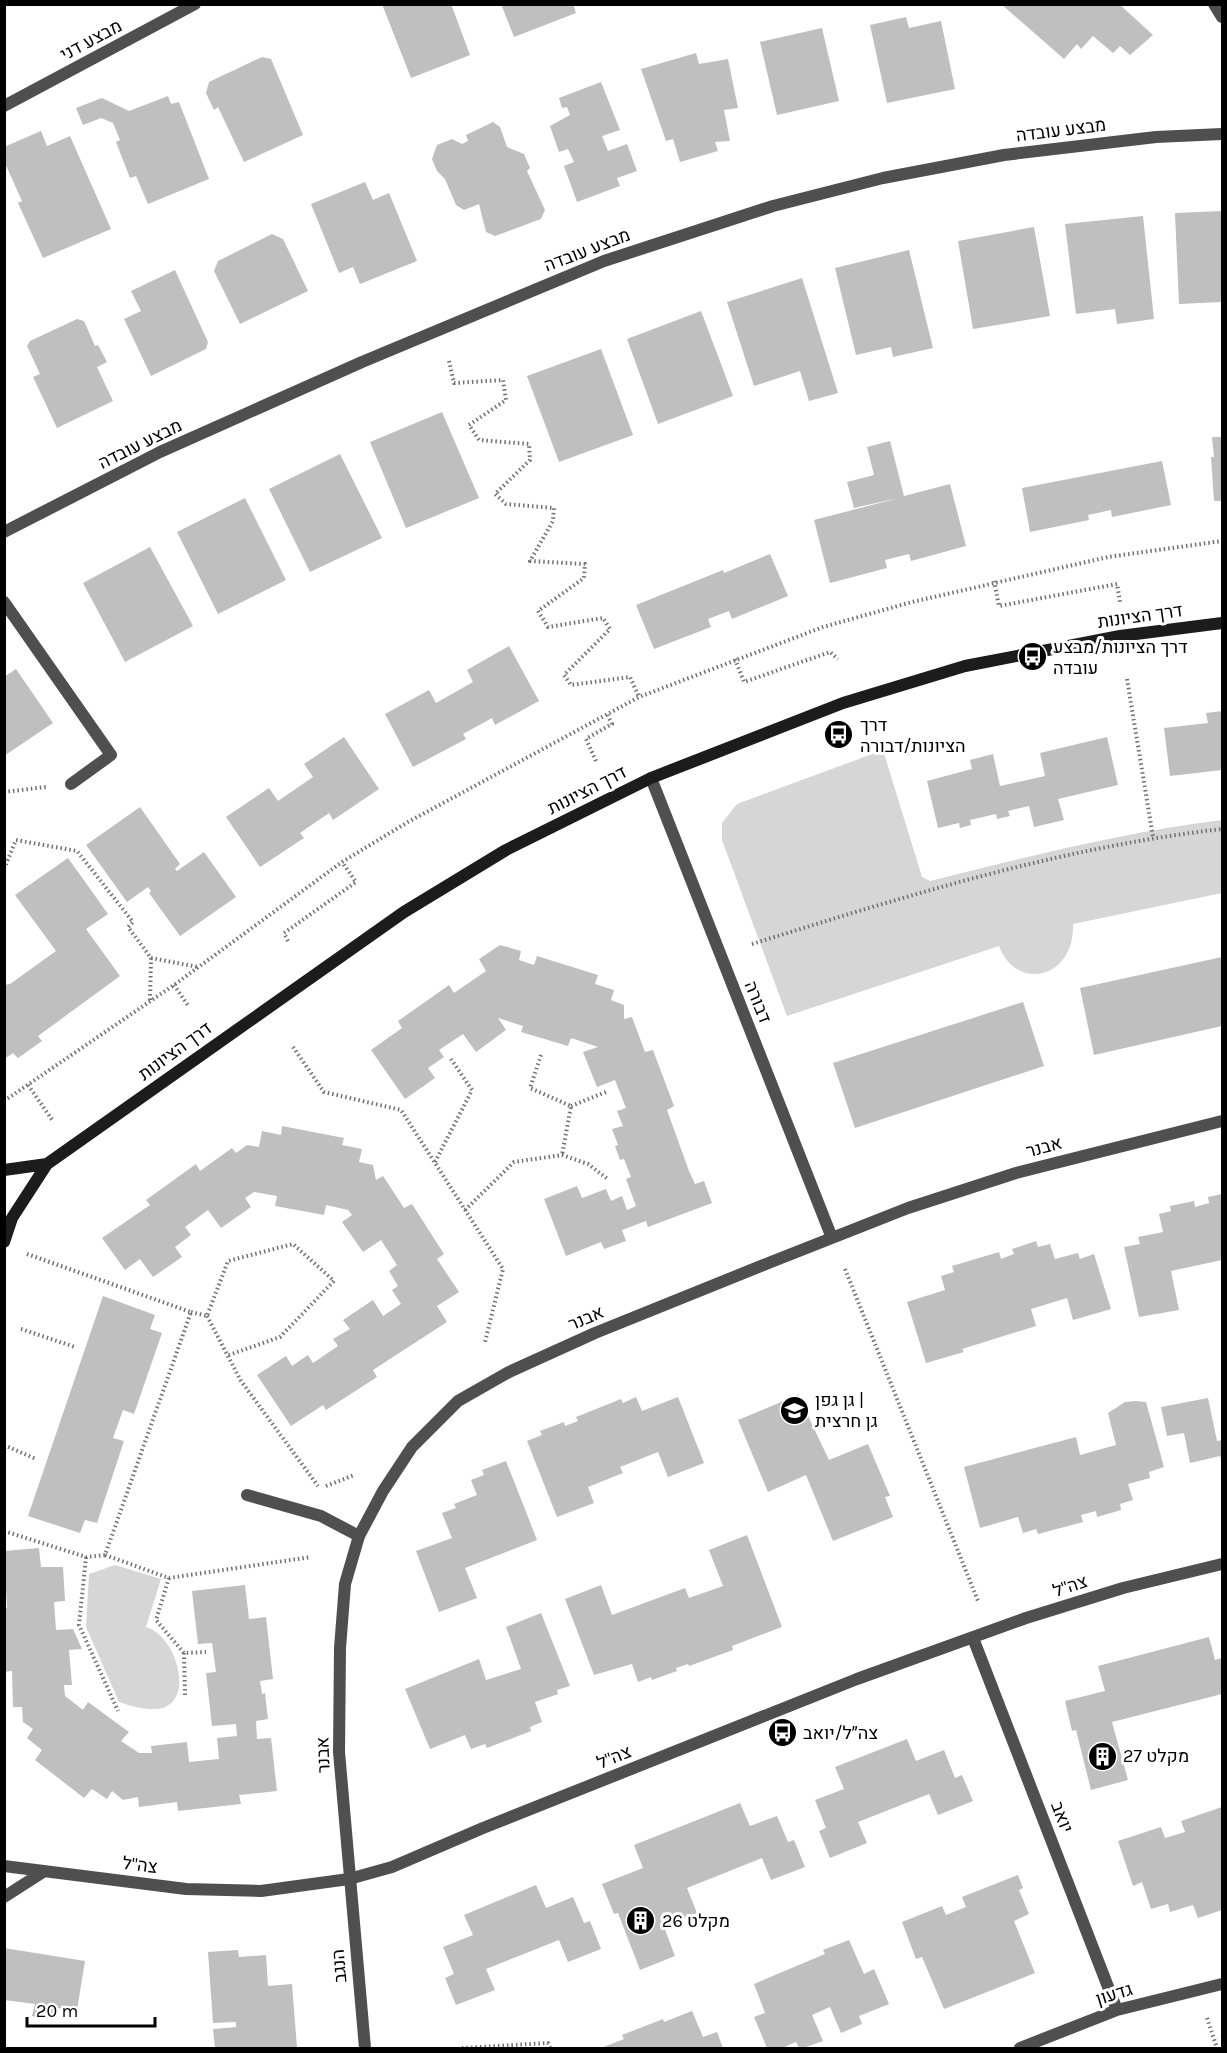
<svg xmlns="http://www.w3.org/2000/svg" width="1227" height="2053" font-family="Karla,Heebo,sans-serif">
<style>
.green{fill:#d6d6d6}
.building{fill:#bfbfbf}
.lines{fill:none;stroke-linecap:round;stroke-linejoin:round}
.path{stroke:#717171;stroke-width:4;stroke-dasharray:1.5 3;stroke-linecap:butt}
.lane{stroke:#4f4f4f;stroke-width:12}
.street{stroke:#4f4f4f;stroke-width:12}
.secondary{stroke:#1c1c1c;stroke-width:12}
.labels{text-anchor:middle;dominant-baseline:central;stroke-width:6;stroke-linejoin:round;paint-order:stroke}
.street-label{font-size:18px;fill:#000;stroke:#fff}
.poi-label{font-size:18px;fill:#000;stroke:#fff;text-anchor:start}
</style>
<rect width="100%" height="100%" fill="#fff"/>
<path class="green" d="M883 750 922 877 930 881C1027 857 1123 832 1222 820V893L1073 924C1075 979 1016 992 999 946L787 1016 722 840V823L737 804Z
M115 1565 161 1579 146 1627C177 1635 197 1705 157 1709 144 1710 131 1706 119 1702L86 1627 89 1574Z"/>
<path class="building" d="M382 4H451L470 55 411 78Z
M501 4H573L576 13 514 37Z
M1001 4H1119L1153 35 1130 55 1120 46 1113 53 1093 36 1081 49 1077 44 1064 59Z
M906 17 909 28 941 21 955 89 887 103 870 25Z
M822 28 839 101 777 115 760 42Z
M696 53 699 64 728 59 738 108 724 110 730 141 715 142 718 151 680 162 673 139 666 141 641 69Z
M262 57 271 59 303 135 244 162 218 107 214 110 206 93 209 82Z
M601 82 620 130 602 136 608 151 627 144 637 171 617 178 620 186 577 202 564 166 574 162 568 149 559 152 550 126 570 115 567 107 562 108 559 98Z
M168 96 171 104 179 102 209 179 148 204 136 176 130 178 116 142 120 140 113 123 101 118 83 125 76 108 102 98 129 111Z
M493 122 500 127 507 147 524 154 530 168 527 171 545 210 541 219 495 236 486 232 479 204 464 210 456 205 445 179 437 171 432 159 437 145 452 139 462 144 468 141 466 135Z
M41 131 47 146 70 136 111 229 43 258 18 203 22 201 4 161V147Z
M365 182 373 200 389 193 417 261 360 284 353 267 339 273 311 204Z
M1222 211V302L1179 304 1175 213Z
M1143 216 1154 319 1117 324 1115 309 1076 314 1065 224Z
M1034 227 1050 316 973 329 958 241Z
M272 234 283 239 308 291 240 324 214 271 218 261Z
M909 250 933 348 893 357 891 347 856 355 835 268Z
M175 270 208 342 206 349 151 376 124 319 141 311 131 291Z
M802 278 838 393 809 401 800 371 754 386 727 302Z
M701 311 733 396 658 424 627 339Z
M77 319 84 321 95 346 98 345 107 362 97 367 113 401 57 428 33 377 40 374 27 346 30 341Z
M601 349 633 435 559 462 527 376Z
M442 412 479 498 406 528 370 442Z
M1212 437H1222V501H1214L1211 457H1214Z
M890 441 904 496 950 484 966 546 911 561 909 554 885 560 887 568 830 583 814 520 899 498 854 508 847 482 874 475 867 447Z
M340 454 382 538 310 572 269 489Z
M1162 461 1171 505 1112 517 1111 510 1088 515 1089 520 1030 532 1022 488Z
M245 498 286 580 218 614 177 532Z
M150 547 193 626 125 662 83 583Z
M770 554 788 596 732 619 729 611 708 619 711 627 654 649 636 605 723 570 724 573Z
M509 646 539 701 495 725 492 718 463 734 466 739 413 767 385 714 429 690 436 703 473 682 467 670Z
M16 669 53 723 4 756V677Z
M1222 711V770L1170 776 1164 728 1208 723 1206 713Z
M344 737 379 789 333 820 329 813 300 833 304 838 260 867 226 817 269 788 278 801 313 777 304 764Z
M1107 737 1118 785 1058 799 1064 820 1034 827 1029 806 1008 811 1010 816 997 819 996 814 970 820 971 825 960 828 959 823 938 828 927 781 972 769 970 760 993 754 1000 786 1045 776 1040 753Z
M140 807 180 864 175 869 177 871 204 852 236 897 180 936 149 893 151 891 148 887 127 902 86 845Z
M68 858 108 914 86 929 120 976 38 1036 42 1041 18 1058 13 1053 4 1059V985L10 984 56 951 15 895Z
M500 945 521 951 519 960 534 965 537 956 598 975 595 984 614 990 611 1000 624 1005V1019L632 1017 645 1052 653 1050 674 1106 667 1110 689 1171 695 1184 704 1181 712 1203 648 1227 646 1221 622 1230 626 1241 604 1249 601 1242 566 1256 544 1199 577 1186 582 1198 606 1189 611 1201 622 1196 627 1210 636 1206 626 1179 631 1177 624 1159 620 1160 615 1146 618 1145 612 1129 623 1126 617 1111 626 1108 615 1080 597 1087 583 1052 598 1047 571 1038 568 1046 521 1032 523 1026 498 1018 506 1030 476 1052 463 1034 439 1050 444 1057 428 1068 435 1078 405 1099 371 1050 402 1028 398 1021 449 985 454 993 486 971 479 959Z
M1222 957V1026L1094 1055 1080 988Z
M1023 1002 1044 1066 855 1128 833 1063Z
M282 1126 344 1138 342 1145 362 1149 359 1162 373 1165 376 1180 383 1176 404 1208 412 1204 444 1254 437 1259 459 1292 437 1306 447 1322 373 1370 377 1377 326 1410 323 1405 291 1426 257 1375 286 1356 292 1366 308 1355 313 1363 338 1346 333 1339 350 1329 343 1320 373 1300 383 1316 401 1304 392 1290 398 1286 389 1271 397 1265 381 1240 363 1252 342 1222 352 1215 348 1210 326 1205 324 1215 275 1206 277 1196 254 1192 245 1198 251 1207 221 1228 208 1210 185 1227 191 1235 175 1247 182 1257 153 1277 140 1259 125 1270 102 1238 150 1205 146 1200 196 1164 200 1171 232 1148 236 1153 247 1145 259 1147 262 1131 281 1135Z
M1222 1194V1260L1171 1271 1179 1310 1139 1317 1124 1247 1140 1244 1138 1237 1163 1232 1159 1214 1171 1211 1170 1206 1194 1201 1195 1207 1209 1203 1208 1197Z
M1036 1241 1038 1247 1050 1244 1055 1259 1078 1253 1080 1259 1094 1254 1111 1309 1073 1320 1067 1298 1031 1309 1036 1326 962 1349 964 1352 926 1363 907 1302 945 1290 941 1276 954 1272 952 1266 999 1252 1001 1259 1014 1254 1012 1249Z
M103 1296 155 1315 150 1329 162 1333 134 1414 123 1410 113 1438 124 1441 97 1523 85 1520 80 1533 28 1516Z
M798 1395 829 1460 868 1444 890 1496 885 1497 893 1517 833 1541 806 1475 768 1492 738 1420Z
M636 1397 642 1411 678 1397 704 1463 668 1477 658 1452 620 1467 623 1473 588 1487 594 1503 557 1517 527 1441 542 1435 540 1431 564 1422 565 1426 578 1421 576 1417 621 1399 623 1403Z
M1208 1398 1217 1441 1222 1440V1462L1220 1456 1190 1463 1184 1433 1167 1436 1161 1407Z
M1136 1401 1146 1402 1164 1467 1149 1472 1150 1478 1128 1484 1133 1500 1120 1504 1121 1510 1097 1517 1096 1511 1081 1515 1083 1522 1038 1534 1036 1529 1023 1533 1018 1517 980 1528 964 1467 1076 1437 1080 1455 1116 1445 1108 1413 1125 1402Z
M506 1461 537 1540 465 1568 477 1598 439 1612 416 1551 452 1538 442 1513 456 1508 454 1504 477 1495 471 1480 484 1475 482 1470Z
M747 1535 782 1627 732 1646 733 1650 689 1666 688 1664 676 1668 677 1671 652 1680 651 1677 638 1682 632 1664 594 1675 565 1599 601 1585 612 1615 685 1588 689 1598 723 1586 709 1550Z
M39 1548 41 1567H63L65 1601 54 1602 56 1630 73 1629 82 1649 69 1650 72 1685H64L65 1696 83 1710 88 1702 129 1732 121 1741 139 1753H152L151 1746 187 1742 189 1762 219 1759 217 1738 237 1736 236 1724 212 1726 206 1673 216 1672 212 1643 198 1644 192 1591 245 1585 249 1619 266 1617 273 1679 260 1681 262 1694 265 1693 268 1719 256 1721 257 1739 271 1738 277 1791 239 1795 241 1804 178 1811 177 1802 139 1807 138 1797 123 1800 112 1791 107 1799 92 1789 84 1798 35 1760 42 1750 27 1738 33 1729 23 1722 22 1707H13L12 1671 4 1672V1609L7 1608 4 1551Z
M541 1613 570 1686 557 1690 558 1694 535 1702 542 1722 530 1727 531 1731 487 1748 485 1744 471 1749 465 1735 430 1749 405 1689 479 1659 486 1680 521 1669 506 1627Z
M1209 1637 1215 1660 1222 1658V1694L1112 1722 1128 1780 1091 1790 1076 1730 1072 1731 1065 1701 1105 1691 1098 1666Z
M907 1739 916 1761 944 1750 955 1778 962 1775 973 1801 938 1815 929 1794 858 1822 867 1843 830 1858 819 1831 826 1828 815 1800 844 1789 835 1767Z
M740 1803 750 1826 777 1816 788 1842 794 1840 805 1867 771 1880 762 1858 687 1888 697 1913 664 1927 675 1956 640 1970 618 1913 614 1914 602 1884 643 1868 634 1845Z
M1222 1807V1910L1198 1918 1193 1905 1170 1912 1168 1904 1151 1909 1142 1882 1133 1886 1118 1841 1161 1827 1165 1838 1185 1832 1181 1821Z
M1018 1875 1023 1888 1019 1890 1029 1914 1014 1921 1035 1973 944 2009 922 1957 916 1959 902 1922 942 1906 946 1915 966 1907 962 1897Z
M536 1885 546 1908 573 1897 584 1923 590 1921 601 1949 568 1962 559 1940 486 1969 495 1990 456 2005 445 1978 454 1974 443 1947 473 1935 464 1915Z
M849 1940 864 1974 874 1969 889 2004 859 2016 862 2024 841 2033 830 2007 812 2015 823 2041 803 2048H799L796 2042 782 2048H767L754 2017 765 2013 754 1984 825 1954 823 1950Z
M4 1948 85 1961 77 2010 56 2008 54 2019 32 2016 35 2004 4 2000Z
M238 1950 239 1957 266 1955 268 1986 292 1984 297 2048H215L213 2029 236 2027V2022L213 2023 208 1952Z
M692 2011 703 2037 717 2032 723 2048H601L624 2039 622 2035 663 2019 664 2022Z"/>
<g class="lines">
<path class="path" d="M449 361 454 383 503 380 506 400 469 425 479 440 529 444 530 460 495 494 506 504 554 508 553 521 530 561 585 564 584 578 538 611 548 627 603 618 610 629 564 675 571 685 630 677 639 697
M994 581 999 606 1117 584 1120 602
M735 659 744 682 830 652 838 659
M1127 679 1153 837
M596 761 586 739 612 724 607 714
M4 792 46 787
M4 869 16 840 77 851 133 922 128 927 151 958 150 1001
M288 941 284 933 356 882 342 862
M752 944C906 896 1062 847 1222 829
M151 958 198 967
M174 985 189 1007
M293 1047 324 1092 401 1110 503 1269 485 1342
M541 1055 530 1088 571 1106 562 1155
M28 1085 53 1121
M4 1101 174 985 342 862 408 822 639 697 823 627 912 602 1108 557 1222 541
M571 1106 606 1092
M435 1162 472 1090 451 1059
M465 1210 514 1162 562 1155 588 1164 609 1180
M27 1254 191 1312 105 1555 169 1578 311 1557
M845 1269 978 1601
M191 1312 207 1316 228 1261 293 1244 334 1281 280 1337 226 1356
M207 1316 241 1381 318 1486
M21 1329 75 1347
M4 1445 36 1459
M326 1486 354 1475
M4 1531 86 1557 105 1555
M86 1557 79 1625 118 1711
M169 1578 156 1620 184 1653 206 1652
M184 1653 185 1695
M1207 2018 1217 2048
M462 2048 548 2043 550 2048"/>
<path class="lane" d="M4 602 111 755 71 784
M247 1495 321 1516 359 1536"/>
<path class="street" d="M1214 4 1222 17
M4 106 195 4
M4 532 160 452 362 362 604 261 773 206 883 178 1004 155 1156 137 1222 134
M651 778 832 1238
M973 1638 1117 2010
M4 1866 186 1889 261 1891 349 1879 392 1867 483 1828 857 1679 1026 1618 1123 1588 1222 1564
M4 1897 43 1872
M365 2048 339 1752 340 1648 345 1584 359 1536 383 1491 412 1447 458 1401 509 1372 595 1333 771 1262 908 1208 1016 1173 1222 1121
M1020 2048 1117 2010 1222 1984"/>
<path class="secondary" d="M4 1170 47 1164
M4 1242 12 1218 47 1164 404 912 506 850 651 778 843 703 965 666 1120 636 1222 623"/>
</g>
<defs>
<symbol id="bus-disc" viewBox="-11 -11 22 22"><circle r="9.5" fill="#000" stroke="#fff"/><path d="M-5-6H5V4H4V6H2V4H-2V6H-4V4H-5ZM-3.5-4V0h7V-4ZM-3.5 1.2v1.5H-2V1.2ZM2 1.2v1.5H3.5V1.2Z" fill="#fff"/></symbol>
<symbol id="school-disc" viewBox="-11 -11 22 22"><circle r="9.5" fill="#000" stroke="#fff"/><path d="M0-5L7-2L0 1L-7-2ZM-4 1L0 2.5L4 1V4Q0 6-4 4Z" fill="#fff"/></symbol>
<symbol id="building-disc" viewBox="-11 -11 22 22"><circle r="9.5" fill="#000" stroke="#fff"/><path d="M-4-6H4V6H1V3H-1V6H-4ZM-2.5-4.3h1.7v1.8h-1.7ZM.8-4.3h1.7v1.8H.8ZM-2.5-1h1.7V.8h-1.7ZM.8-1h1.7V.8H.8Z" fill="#fff"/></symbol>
</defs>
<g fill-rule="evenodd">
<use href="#bus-disc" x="1016" y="640" width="33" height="33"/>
<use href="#bus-disc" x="822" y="718" width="33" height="33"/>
<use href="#school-disc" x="778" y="1394" width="33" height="33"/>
<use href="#bus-disc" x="766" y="1716" width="33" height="33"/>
<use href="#building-disc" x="1086" y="1740" width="33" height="33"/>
<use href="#building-disc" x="624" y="1904" width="33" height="33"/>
</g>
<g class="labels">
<g class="street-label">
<text transform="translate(91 40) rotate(-28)">מבצע דני</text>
<text transform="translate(1061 130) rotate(-7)">מבצע עובדה</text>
<text transform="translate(587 250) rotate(-21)">מבצע עובדה</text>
<text transform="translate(140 444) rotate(-26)">מבצע עובדה</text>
<text transform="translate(1140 616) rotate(-8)">דרך הציונות</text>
<text transform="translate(587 790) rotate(-27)">דרך הציונות</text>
<text transform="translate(758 1002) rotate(68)">דבורה</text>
<text transform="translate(175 1051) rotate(-36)">דרך הציונות</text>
<text transform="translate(1044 1147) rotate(-15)">אבנר</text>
<text transform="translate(586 1318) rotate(-23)">אבנר</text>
<text transform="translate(1070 1586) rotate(-18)">צה"ל</text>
<text transform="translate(323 1755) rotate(-92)">אבנר</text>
<text transform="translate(614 1757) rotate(-22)">צה"ל</text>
<text transform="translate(1062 1817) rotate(69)">יואב</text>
<text transform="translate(140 1865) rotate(7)">צה"ל</text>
<text transform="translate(339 1966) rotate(-95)">הנגב</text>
<text transform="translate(1114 1994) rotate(-17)">גדעון</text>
</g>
<g class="poi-label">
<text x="1053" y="647">דרך הציונות/מבצע<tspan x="1053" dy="21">עובדה</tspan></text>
<text x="860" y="725">דרך<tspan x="860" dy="21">הציונות/דבורה</tspan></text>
<text x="815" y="1400">גן גפן |<tspan x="815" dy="21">גן חרצית</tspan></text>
<text x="803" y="1733">צה״ל/יואב</text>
<text x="1123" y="1756">מקלט 27</text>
<text x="662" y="1921">מקלט 26</text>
</g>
</g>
<rect width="1227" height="2053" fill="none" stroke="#000000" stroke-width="12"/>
<path d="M27 2017v9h128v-9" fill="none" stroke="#000000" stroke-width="3"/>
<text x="36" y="2017" font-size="18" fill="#000000" stroke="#ffffff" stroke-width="4.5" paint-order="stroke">20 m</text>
</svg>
